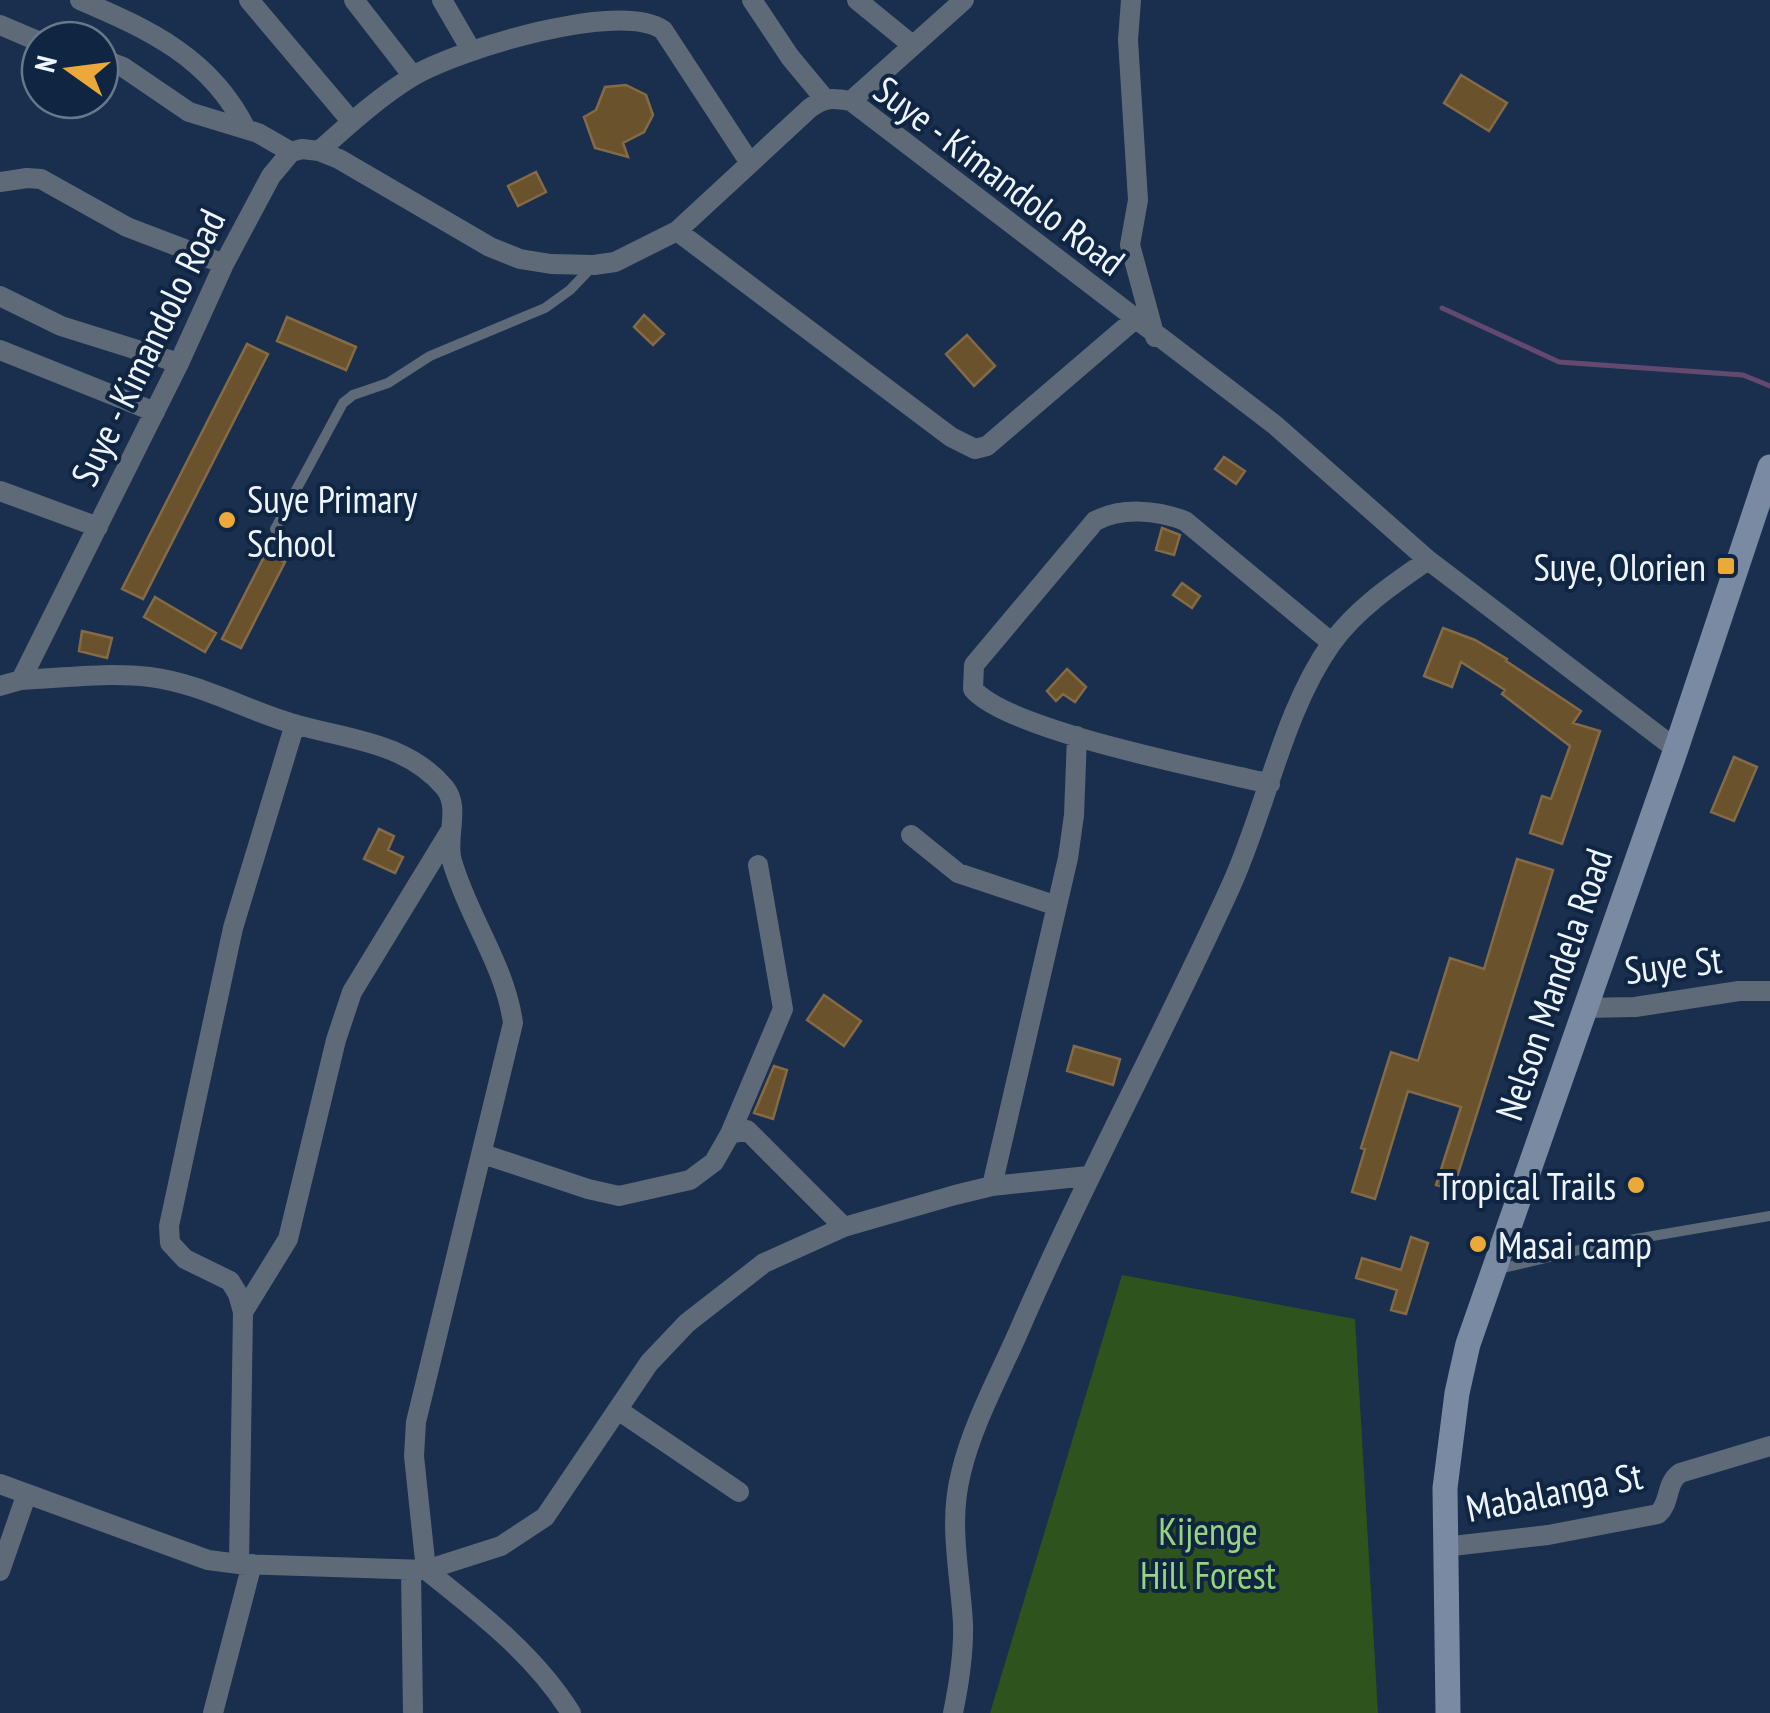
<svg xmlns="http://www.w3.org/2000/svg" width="1770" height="1713" font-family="'PT Sans Narrow',sans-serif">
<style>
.green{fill:#2f531c}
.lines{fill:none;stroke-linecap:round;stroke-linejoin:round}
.stream{stroke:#634970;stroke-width:5}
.building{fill:#6a522d;stroke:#846b46;stroke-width:2.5}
.lane{stroke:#5f6a79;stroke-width:10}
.street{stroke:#5f6a79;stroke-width:20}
.secondary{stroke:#798aa2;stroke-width:25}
.poi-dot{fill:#eba939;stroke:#0f2542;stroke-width:4}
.labels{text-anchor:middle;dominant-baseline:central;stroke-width:8;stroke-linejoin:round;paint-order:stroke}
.street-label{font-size:38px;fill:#eef4fc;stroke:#0f2542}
.poi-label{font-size:38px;fill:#eef4fc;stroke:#0f2542;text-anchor:start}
.park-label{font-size:38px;fill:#97d47b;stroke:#0f2542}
</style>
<rect width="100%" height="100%" fill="#192f4d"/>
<path class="green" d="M1122 1275 1355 1319 1378 1713H990Z"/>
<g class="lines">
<path class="stream" d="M1442 308 1559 362 1743 375 1770 386"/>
</g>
<path class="building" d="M1461 75 1507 103 1489 131 1444 103Z
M626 85 646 95 653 115 644 132 623 143 628 157 595 148 584 117 596 110 605 87Z
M536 172 546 192 518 206 508 186Z
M644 315 664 334 653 345 634 327Z
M287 317 356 347 346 370 277 341Z
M967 335 995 366 974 386 946 354Z
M247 344 268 354 143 599 122 589Z
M1224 457 1245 471 1236 484 1215 469Z
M1162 528 1180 535 1174 555 1156 550Z
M266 553 285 562 241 648 222 639Z
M1182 583 1200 596 1192 608 1173 595Z
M155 597 216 633 205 652 144 617Z
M1443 628 1475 640 1507 659 1506 661 1581 711 1573 723 1600 731 1562 844 1530 833 1542 796 1551 799 1570 746 1502 694 1505 690 1461 662 1452 687 1424 676Z
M82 631 112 638 107 658 79 651Z
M1067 669 1086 687 1075 702 1063 694 1056 701 1047 691Z
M1734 757 1757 767 1734 821 1711 812Z
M379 829 394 836 388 850 403 857 395 873 364 859Z
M1517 859 1553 870 1453 1190 1436 1185 1461 1107 1408 1091 1375 1199 1352 1192 1365 1149 1361 1148 1391 1052 1418 1061 1450 958 1484 969Z
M824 995 861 1021 844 1046 807 1020Z
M1074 1046 1120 1059 1113 1085 1067 1071Z
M774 1066 787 1070 773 1119 754 1113Z
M1411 1237 1428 1243 1406 1314 1391 1310 1397 1290 1356 1278 1362 1258 1401 1270Z"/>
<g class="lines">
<path class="lane" d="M275 529 343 403 353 395 388 383 430 356 545 308 570 290 591 268
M1499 1269 1600 1245 1770 1216"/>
<path class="street" d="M80 0C150 30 211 58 246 129
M249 0 352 122
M354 0 413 76
M442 0 471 50
M752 0 790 57 824 98
M857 0 911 44
M1131 0 1128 40 1138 200 1130 245 1155 337
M0 25 40 42
M100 58 123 67 189 112 258 133 291 152
M851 101 964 0
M319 151C349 124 380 96 415 75 461 49 619 0 663 30L750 163
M0 182 27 178 41 179 127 227 224 264
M677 231 951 437 975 449 987 446 1134 320
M0 296 61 326 179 363
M0 350 155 412
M0 491 98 527
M21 680C64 678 107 672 150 677 199 683 246 710 294 724 346 739 407 742 445 788 461 808 445 837 452 861 468 917 505 965 513 1023L416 1422 414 1456 426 1570C479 1612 535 1655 571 1713
M0 686 21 680 179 363 224 264 271 176 291 152 302 149 319 151 339 159 490 247 520 259 551 264 594 265 615 262 677 231 810 108C825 97 832 98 851 101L1275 425 1428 560 1676 749
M1270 784C1209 769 1008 731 973 689L974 665 1095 521C1122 507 1157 510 1185 521L1332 643
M911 835 958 873 1057 906
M1585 1008 1635 1007 1739 991H1770
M730 1134 783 1009 758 865
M483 1154 588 1189 619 1196 690 1180 714 1162 730 1134 747 1130 844 1227
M992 1186 1068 858 1074 815 1077 736
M243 1312 288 1239 336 1040 352 992 449 833
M618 1410 739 1492
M0 1484 208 1560 239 1564 426 1570 501 1546 545 1517 649 1363 687 1323 764 1263 844 1227 955 1195 992 1186 1088 1176
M1444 1547 1548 1535 1658 1514C1671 1502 1665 1484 1680 1473L1770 1446
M239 1564 243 1312 238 1294 230 1281 185 1259 170 1243 169 1226 233 928 295 724
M0 1571 26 1496
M411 1571 413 1713
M213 1713 252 1564
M953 1713C959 1684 964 1653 963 1623 960 1571 948 1524 961 1473 973 1422 1001 1373 1021 1326 1086 1177 1163 1035 1230 888 1266 810 1282 714 1331 644 1356 609 1393 584 1428 560"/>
<path class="secondary" d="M1448 1713 1445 1488 1457 1393 1468 1344 1676 749 1770 467"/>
</g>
<g class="poi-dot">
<circle cx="227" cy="520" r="10"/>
<rect x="1716" y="556" width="20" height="20" rx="5"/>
<circle cx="1636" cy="1185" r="10"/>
<circle cx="1478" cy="1244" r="10"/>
</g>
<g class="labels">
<g class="street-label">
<text transform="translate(1000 175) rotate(37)">Suye - Kimandolo Road</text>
<text transform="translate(147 347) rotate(-64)">Suye - Kimandolo Road</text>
<text transform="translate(1673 964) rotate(-7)">Suye St</text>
<text transform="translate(1553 984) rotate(-71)">Nelson Mandela Road</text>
<text transform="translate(1554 1491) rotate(-11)">Mabalanga St</text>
</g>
<g class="poi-label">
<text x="247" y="498">Suye Primary<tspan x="247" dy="44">School</tspan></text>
<text x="1706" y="566" text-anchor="end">Suye, Olorien</text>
<text x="1616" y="1185" text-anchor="end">Tropical Trails</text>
<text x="1498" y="1244">Masai camp</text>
</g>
<g class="park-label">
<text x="1208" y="1530">Kijenge<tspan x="1208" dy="44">Hill Forest</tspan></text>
</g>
</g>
<g transform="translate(70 70) rotate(284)"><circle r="48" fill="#0f2542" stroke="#68788c" stroke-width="2.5"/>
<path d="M0-8L18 38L0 25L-18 38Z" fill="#eba939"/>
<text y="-15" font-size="28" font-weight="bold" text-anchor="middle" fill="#eef4fc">N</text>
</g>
</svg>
